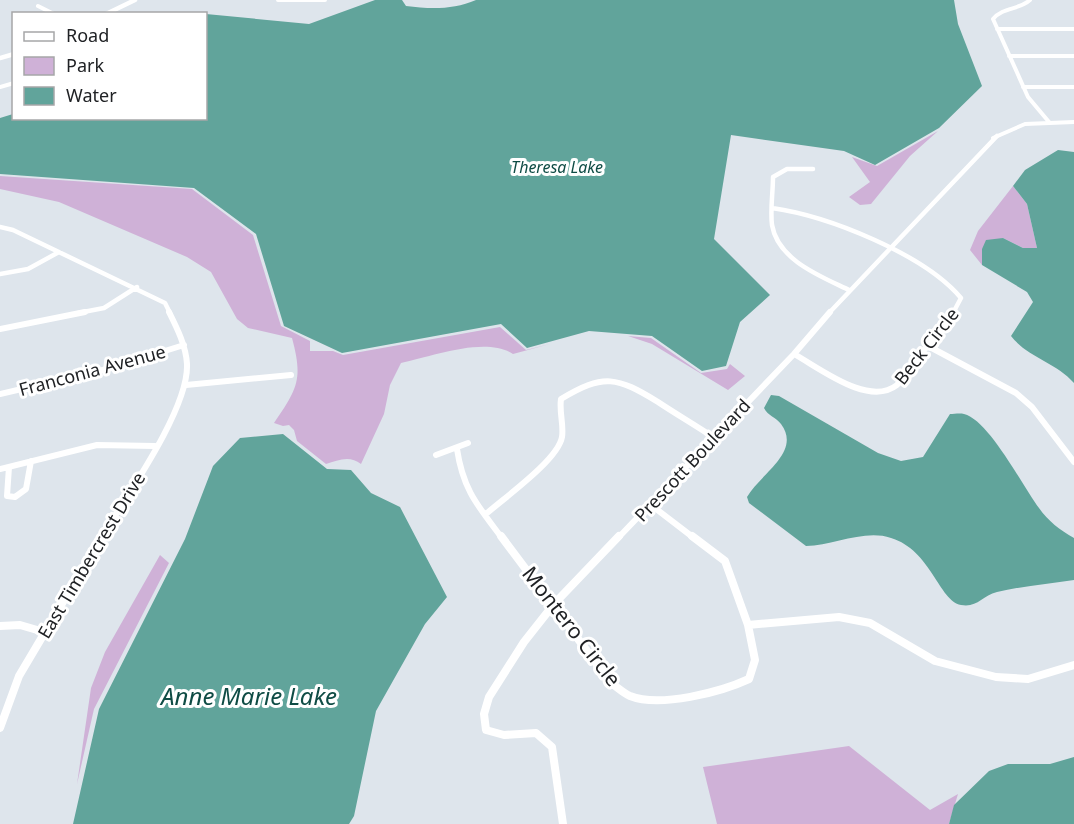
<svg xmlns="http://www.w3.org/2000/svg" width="1074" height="824" font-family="'Noto Sans',sans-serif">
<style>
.green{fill:#cfb1d7}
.water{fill:#61a49b}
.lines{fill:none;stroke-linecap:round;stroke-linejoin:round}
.minor-far3{stroke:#fff;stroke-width:4}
.minor-far2{stroke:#fff;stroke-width:4.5}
.minor-far1{stroke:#fff;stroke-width:6}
.minor{stroke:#fff;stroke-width:8}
.tertiary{stroke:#fff;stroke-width:4.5}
.labels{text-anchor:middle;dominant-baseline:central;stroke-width:6;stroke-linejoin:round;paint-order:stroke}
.far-water-label{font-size:16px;font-style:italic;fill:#0f4c45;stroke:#fff}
.street-label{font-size:18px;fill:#202225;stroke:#fff}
.near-street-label{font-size:21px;fill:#202225;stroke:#fff}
.near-water-label{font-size:24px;font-style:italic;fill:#0f4c45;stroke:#fff}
</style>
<rect width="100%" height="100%" fill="#dee5ec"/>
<path class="green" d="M938 131 910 156 871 204 860 205 849 197 870 182 852 157 877 166Z
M0 176 192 189 253 235 281 326 310 341V351H333L343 355 500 327 526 350 550 344 513 354C485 336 431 357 401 363L390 385 384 414 361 464C350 455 338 460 326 464L297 441 294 430 289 425 283 426 274 423C298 388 303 379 292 338L248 328 237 319 211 272 187 257 59 202 0 189Z
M1013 186 1027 204 1037 248H1023L1003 238 982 249V265L970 250 978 231Z
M628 336 651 338 701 373 727 369 730 364 745 376 728 390 652 344Z
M160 555 169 563 94 709 77 784 91 688 105 652Z
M849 746 930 810 958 794 949 824H717L703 767Z"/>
<path class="water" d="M375 0H402L406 6C430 9 453 10 476 0H954L958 24 982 86 939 128 875 165 844 151 731 135 714 239 770 295 740 322 726 366 702 371 652 336 589 331 527 348 501 324 342 353 284 326 256 234 194 188 0 174V118L13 114 14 118H206V14L309 24Z
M1058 150 1074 152V383C1056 362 1028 358 1011 336L1033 302 1027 292 982 265V249L986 240 1003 238 1023 248H1037L1027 204 1013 186 1025 170Z
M771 395 779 396 878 453 901 461 923 457 950 414C954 414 960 413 964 414 989 420 1023 487 1039 508 1048 521 1060 530 1074 538V580C1049 584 1022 586 997 592 982 596 977 608 961 605 939 601 931 550 891 538 864 529 833 546 806 546L749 503 747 497C760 474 802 452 781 424 776 417 768 416 764 408Z
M283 434 327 469 351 470 371 493 400 507 447 597 425 624 376 711 354 816 349 824H73L99 709 185 539 213 466 240 438Z
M1074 757V824H949L954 805 989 771 1008 764H1050Z"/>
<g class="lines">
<path class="minor-far3" d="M278 0H325
M1030 0C1019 10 1003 7 993 19L1028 97 1049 122
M38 6 54 14
M997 29H1074
M1009 56H1074
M0 87 14 83
M1023 87H1074
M993 138 1025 124 1074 122"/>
<path class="minor-far2" d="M813 169H787L773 177C773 193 770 209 772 225 778 260 820 276 849 290
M772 208C828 216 924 254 961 298L953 313
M0 227 13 230 165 303 170 313
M0 274 28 269 59 252
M78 313 104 308 137 287
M829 313 997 136"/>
<path class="minor-far1" d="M0 329 85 312
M928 346 1016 393 1032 407 1074 462
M794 354C821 369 869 407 897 385L954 312
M186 385 291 375
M0 394 107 369 184 345
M457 449C463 490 478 506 502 538
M436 455 468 443
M9 467 7 496 15 497 26 489 31 461
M0 469 97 445 155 446
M651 505 694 538
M486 514C504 498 558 460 562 437 564 425 559 412 561 399 604 373 617 377 658 402 676 414 695 425 713 437
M101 538C126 497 189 409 187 364 186 346 177 328 169 312
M618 538 794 354 830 312"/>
<path class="minor" d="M501 536 611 683C617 687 623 693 630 696 660 708 721 692 749 679L755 660 748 625 725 561 692 536
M748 625 839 617 870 623 935 661 996 677 1028 679 1074 665
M0 626 20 625 44 632
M0 728 19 676 102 536
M563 824 552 747 536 733 504 735 486 730 484 714 489 697 524 642 554 604 619 536"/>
<path class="tertiary" d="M106 14 135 0
M0 58 14 54"/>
</g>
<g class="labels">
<g class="far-water-label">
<text x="557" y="167">Theresa Lake</text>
</g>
<g class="street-label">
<text transform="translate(926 346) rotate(-52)">Beck Circle</text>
<text transform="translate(92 370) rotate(-15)">Franconia Avenue</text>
<text transform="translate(692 460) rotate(-47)">Prescott Boulevard</text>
<text transform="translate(91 555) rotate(-59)">East Timbercrest Drive</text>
</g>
<g class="near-street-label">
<text transform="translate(572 626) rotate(52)">Montero Circle</text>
</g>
<g class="near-water-label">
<text x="249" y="695">Anne Marie Lake</text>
</g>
</g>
<rect x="12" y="12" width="195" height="108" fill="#ffffff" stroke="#a6a7a8" stroke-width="1.5"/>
<rect x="24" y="32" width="30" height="9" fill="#ffffff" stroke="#a6a7a8" stroke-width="1.5"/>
<text x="66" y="42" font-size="18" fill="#202225">Road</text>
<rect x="24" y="57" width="30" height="18" fill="#cfb1d7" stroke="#a6a7a8" stroke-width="1.5"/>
<text x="66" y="72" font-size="18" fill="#202225">Park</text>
<rect x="24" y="87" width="30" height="18" fill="#61a49b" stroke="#a6a7a8" stroke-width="1.5"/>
<text x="66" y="102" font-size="18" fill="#202225">Water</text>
</svg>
